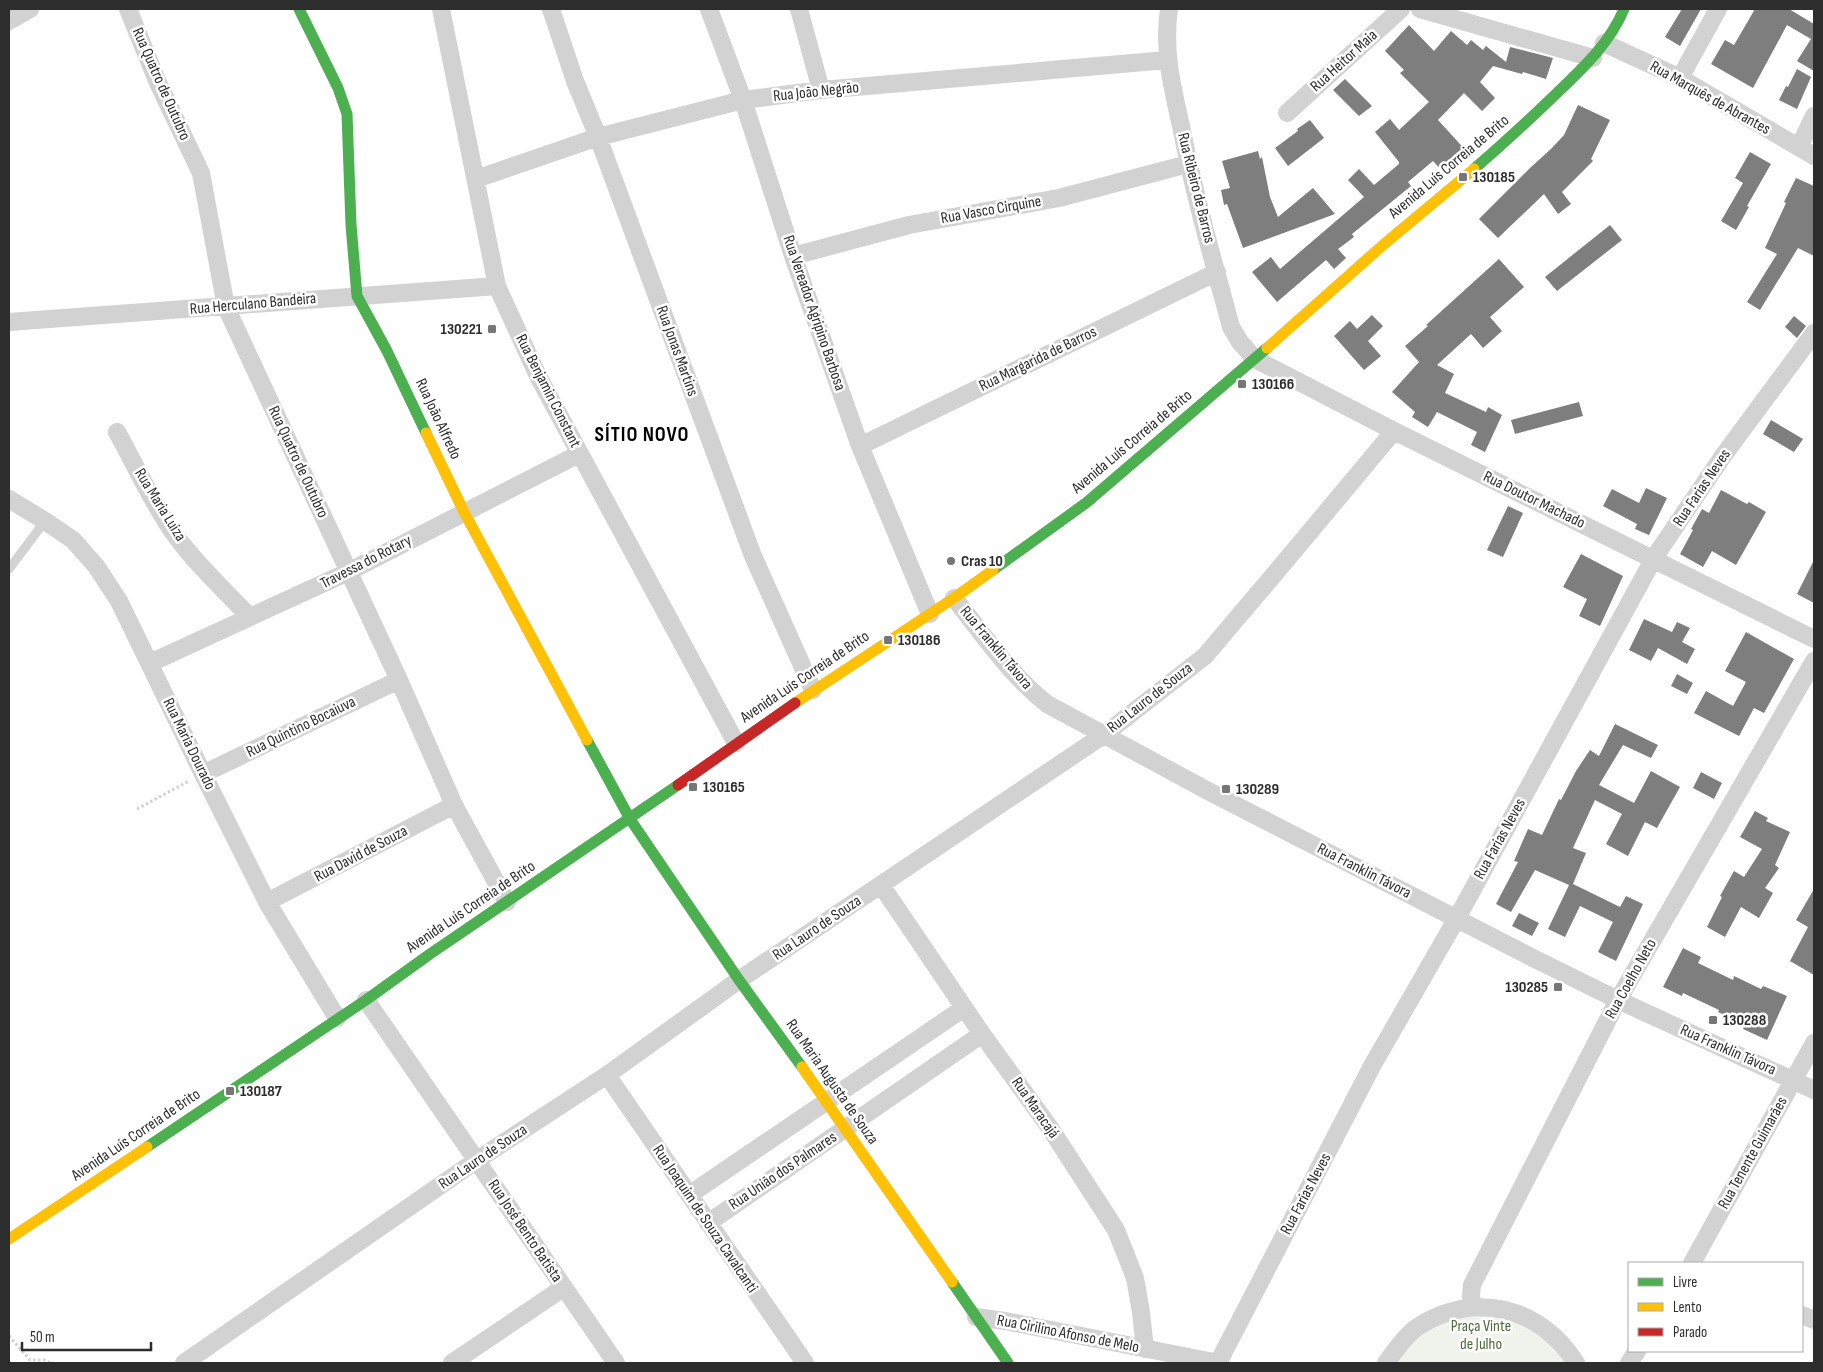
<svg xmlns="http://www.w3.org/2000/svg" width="1823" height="1372" font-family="'Sofia Sans Condensed',sans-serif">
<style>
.green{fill:#f0f3eb}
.building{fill:#7e7e7e}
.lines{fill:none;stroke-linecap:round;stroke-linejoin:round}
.path{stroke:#d2d2d2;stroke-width:3;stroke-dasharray:2.5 2.5;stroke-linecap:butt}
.lane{stroke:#d2d2d2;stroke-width:9}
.street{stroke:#d2d2d2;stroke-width:18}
.fast{stroke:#4caf50;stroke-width:11}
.slow{stroke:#ffc107;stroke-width:11}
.jam{stroke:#c62828;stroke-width:11}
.poi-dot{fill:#767676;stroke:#fff;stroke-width:2}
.labels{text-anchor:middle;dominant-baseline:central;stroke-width:5;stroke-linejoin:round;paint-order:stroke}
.street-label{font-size:16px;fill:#2d2d2d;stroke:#fff}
.poi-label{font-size:16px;font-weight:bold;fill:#2d2d2d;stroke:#fff;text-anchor:start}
.park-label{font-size:16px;fill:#4f663d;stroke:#fff}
.district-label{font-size:21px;font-weight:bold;letter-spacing:1px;fill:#000;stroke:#fff}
</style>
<rect width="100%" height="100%" fill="#fff"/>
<path class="green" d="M1508 1310 1576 1363H1386L1439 1315Z"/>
<path class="building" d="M1682 9H1701L1680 46 1665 37Z
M1755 9H1789L1814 24V71L1797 61 1811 39 1787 25 1753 88 1711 64 1725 40 1734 45Z
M1409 25 1434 51 1451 31 1467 45 1471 40 1483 50 1486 46 1506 62 1510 47 1553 58 1546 79 1523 72 1522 74 1493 66 1480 82 1495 98 1482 111 1464 93 1438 120 1469 154 1445 174 1433 161 1408 182 1411 186 1352 234 1354 237 1338 249 1346 258 1334 269 1326 260 1277 302 1252 272 1271 257 1280 269 1364 197 1348 180 1359 169 1374 185 1399 164V162L1375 132 1390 119 1399 130 1429 102 1400 73 1404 70 1385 51Z
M1797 69 1811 77 1797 109 1779 100 1786 86 1788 87Z
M1345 79 1372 106 1359 116 1333 90Z
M1578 105 1610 120 1591 159 1593 161 1562 192 1571 204 1558 214 1544 194 1498 238 1479 219 1530 168 1552 148 1564 135Z
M1310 120 1324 138 1288 166 1275 148 1298 131 1297 129Z
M1258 151 1260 159 1262 157 1270 197 1278 217 1313 188 1335 214 1243 248 1227 204 1224 205 1221 190 1230 188 1222 161Z
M1750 152 1771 164 1747 206 1749 207 1736 230 1721 221 1743 183 1735 178Z
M1796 178 1814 186V256L1798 248 1760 310 1747 302 1777 254 1765 248 1786 203 1784 202Z
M1610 225 1622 240 1557 291 1545 277Z
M1499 259 1524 287 1490 317 1502 331 1483 348 1471 334 1437 365 1454 374 1445 393 1486 412 1488 407 1502 415 1485 452 1471 445 1477 432 1437 412 1428 427 1412 417 1415 412 1392 392 1419 362 1405 346 1428 326 1426 325Z
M1372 315 1383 326 1368 341 1381 356 1364 370 1334 336 1350 321 1357 329Z
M1794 316 1806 326 1797 338 1785 327Z
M1579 402 1583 416 1515 434 1511 420Z
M1771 420 1803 439 1794 452 1763 434Z
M1646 488 1667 498 1649 535 1635 529 1637 524 1603 506 1612 489 1639 503Z
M1721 490 1747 504 1749 502 1766 512 1736 565 1712 551 1703 567 1680 554 1693 530 1691 529 1702 509 1709 513Z
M1508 506 1523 513 1503 557 1487 550Z
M1581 554 1623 576 1600 626 1579 616 1587 599 1563 587Z
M1814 560V603L1797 594Z
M1644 619 1672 632 1677 622 1690 628 1682 642 1695 649 1687 664 1658 648 1651 661 1629 650Z
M1746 632 1794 659 1764 713 1754 708 1739 736 1694 713 1706 691 1733 706 1746 682 1725 671Z
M1677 674 1693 683 1687 694 1671 686Z
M1615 724 1658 745 1651 758 1623 745 1599 785 1634 803 1651 771 1680 787 1657 828 1645 822 1628 856 1606 844 1622 814 1595 800 1573 848 1586 853 1573 884 1620 907 1626 896 1643 904 1616 961 1598 952 1613 922 1580 906 1565 937 1548 929 1569 885 1535 870 1511 912 1496 904 1518 862 1514 861 1528 829 1542 835 1559 799 1561 800 1576 771 1590 750 1599 756Z
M1701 772 1722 783 1714 799 1693 788Z
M1755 811 1768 818 1766 821 1790 832 1775 865 1779 868 1765 888 1773 893 1759 918 1741 907 1725 937 1707 927 1722 897 1720 896 1734 871 1744 877 1762 849 1740 837Z
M1814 889V975L1790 961 1808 927 1796 920Z
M1519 913 1539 923 1532 936 1512 926Z
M1683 948 1701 957 1698 963 1733 980 1734 976 1761 989 1763 986 1787 996 1767 1040 1743 1029 1745 1025 1718 1012 1719 1010 1683 993 1682 996 1663 987Z"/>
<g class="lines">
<path class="path" d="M137 809 189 781
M9 1336 30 1360H45L50 1363"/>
<path class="lane" d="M9 569 45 521"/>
<path class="street" d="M128 9 158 83 201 173 226 307 399 680 454 805 507 902
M441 9 497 286 538 376 736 743
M551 9 575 81 598 137 753 556 813 690
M709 9 743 100 793 256 860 446 930 614
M799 9 821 90
M1169 9C1163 50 1172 86 1181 126 1194 194 1213 260 1231 327L1240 342 1255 359 1394 431 1814 639
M1420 9 1593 58
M9 21 30 9
M1604 43 1680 78 1814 156
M1680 78 1718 9
M1287 113 1401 9
M1799 147 1814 116
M476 179 598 137 743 100 821 90 1167 60
M793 256 909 225 1059 198 1188 164
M9 322 497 286
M117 432C136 466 152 503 175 535 197 565 225 591 250 617
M860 446 1217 272
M9 499 45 521 73 540 96 566 119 601 203 774 267 902 337 1018
M954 598C983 634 1010 675 1047 704L1210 792 1535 959 1618 1000 1814 1090
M150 663 348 572 579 454
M203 774 399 680
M881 885 982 1034 1050 1128 1116 1230 1135 1278 1141 1312 1145 1349
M267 902 454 805
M366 1000 616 1363
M607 1075 805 1363
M689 1195 964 1008
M708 1223 982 1034
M1692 1263 1814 1043
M1473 1307 1471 1296 1472 1285 1618 1000 1814 661
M1802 1315 1814 1320
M976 1317 1005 1321 1219 1363
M184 1363 477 1160 607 1075 739 980 1105 734 1205 656 1288 558 1394 431
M452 1363 563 1288
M1218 1363 1372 1066 1457 918 1654 558 1723 456 1814 333
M1386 1363C1395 1351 1404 1337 1416 1328 1473 1290 1540 1306 1576 1363
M1629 1363 1637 1351"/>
<path class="fast" d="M299 9 338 88 347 114 351 225 357 296 387 351 426 433
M1474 169C1503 144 1530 119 1557 93 1583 68 1610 43 1624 9
M993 570 1086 503 1267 348
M587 740 630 819 739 980 802 1067
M147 1147 366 1000 430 954 678 785
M952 1282 1008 1363"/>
<path class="slow" d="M1267 348 1383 245 1474 169
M426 433 464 512 587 740
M795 703 954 598 993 570
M802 1067 952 1282
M9 1239 147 1147"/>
<path class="jam" d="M678 785 795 703"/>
</g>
<g class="poi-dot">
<rect x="1458" y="172" width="10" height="10" rx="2.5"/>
<rect x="487" y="324" width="10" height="10" rx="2.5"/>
<rect x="1237" y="379" width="10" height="10" rx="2.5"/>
<circle cx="951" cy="561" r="5"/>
<rect x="883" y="635" width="10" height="10" rx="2.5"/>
<rect x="688" y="782" width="10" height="10" rx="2.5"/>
<rect x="1221" y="784" width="10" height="10" rx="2.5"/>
<rect x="1553" y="982" width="10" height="10" rx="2.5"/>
<rect x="1708" y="1015" width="10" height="10" rx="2.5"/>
<rect x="225" y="1086" width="10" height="10" rx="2.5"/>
</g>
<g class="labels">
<g class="street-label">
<text transform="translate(1344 61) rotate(-42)">Rua Heitor Maia</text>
<text transform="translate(161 84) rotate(66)">Rua Quatro de Outubro</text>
<text transform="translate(816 92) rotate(-6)">Rua João Negrão</text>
<text transform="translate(1710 98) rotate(29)">Rua Marquês de Abrantes</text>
<text transform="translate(1449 167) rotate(-40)">Avenida Luís Correia de Brito</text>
<text transform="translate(1196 188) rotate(76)">Rua Ribeiro de Barros</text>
<text transform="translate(991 210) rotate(-10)">Rua Vasco Cirquine</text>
<text transform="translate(253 304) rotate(-5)">Rua Herculano Bandeira</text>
<text transform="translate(814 313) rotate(71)">Rua Vereador Agripino Barbosa</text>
<text transform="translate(677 351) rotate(70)">Rua Jonas Martins</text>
<text transform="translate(1038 359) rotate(-26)">Rua Margarida de Barros</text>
<text transform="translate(548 391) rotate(63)">Rua Benjamin Constant</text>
<text transform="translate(438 419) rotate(65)">Rua João Alfredo</text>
<text transform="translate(1132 442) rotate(-40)">Avenida Luís Correia de Brito</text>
<text transform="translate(298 462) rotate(65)">Rua Quatro de Outubro</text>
<text transform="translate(1702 488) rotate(-56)">Rua Farias Neves</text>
<text transform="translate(1534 500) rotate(26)">Rua Doutor Machado</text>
<text transform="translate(160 505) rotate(58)">Rua Maria Luiza</text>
<text transform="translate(366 562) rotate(-27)">Travessa do Rotary</text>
<text transform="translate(996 648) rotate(50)">Rua Franklin Távora</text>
<text transform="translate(805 677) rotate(-34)">Avenida Luís Correia de Brito</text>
<text transform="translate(1150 698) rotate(-38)">Rua Lauro de Souza</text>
<text transform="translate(301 727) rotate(-26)">Rua Quintino Bocaiuva</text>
<text transform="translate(189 744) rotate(64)">Rua Maria Dourado</text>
<text transform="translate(1500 839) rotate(-61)">Rua Farias Neves</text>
<text transform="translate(361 854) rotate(-28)">Rua David de Souza</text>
<text transform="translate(1364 871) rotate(27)">Rua Franklin Távora</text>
<text transform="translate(471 907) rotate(-34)">Avenida Luís Correia de Brito</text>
<text transform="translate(817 928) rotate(-34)">Rua Lauro de Souza</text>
<text transform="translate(1631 979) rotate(-61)">Rua Coelho Neto</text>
<text transform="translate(1728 1050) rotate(24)">Rua Franklin Távora</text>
<text transform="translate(832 1082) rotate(55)">Rua Maria Augusta de Souza</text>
<text transform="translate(1035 1108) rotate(55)">Rua Maracajá</text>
<text transform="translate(136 1135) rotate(-34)">Avenida Luís Correia de Brito</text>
<text transform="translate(1753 1153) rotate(-61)">Rua Tenente Guimarães</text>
<text transform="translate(483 1157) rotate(-34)">Rua Lauro de Souza</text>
<text transform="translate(783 1171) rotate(-34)">Rua União dos Palmares</text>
<text transform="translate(1306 1194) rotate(-62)">Rua Farias Neves</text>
<text transform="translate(705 1219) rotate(56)">Rua Joaquim de Souza Cavalcanti</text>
<text transform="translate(525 1231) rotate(56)">Rua José Bento Batista</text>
<text transform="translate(1068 1334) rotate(11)">Rua Cirilino Afonso de Melo</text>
</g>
<g class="poi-label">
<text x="1473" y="177">130185</text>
<text x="482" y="329" text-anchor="end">130221</text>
<text x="1252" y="384">130166</text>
<text x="961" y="561">Cras 10</text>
<text x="898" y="640">130186</text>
<text x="703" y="787">130165</text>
<text x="1236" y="789">130289</text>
<text x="1548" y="987" text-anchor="end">130285</text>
<text x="1723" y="1020">130288</text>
<text x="240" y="1091">130187</text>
</g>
<g class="park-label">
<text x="1481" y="1326">Praça Vinte<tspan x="1481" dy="18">de Julho</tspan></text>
</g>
<g class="district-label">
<text x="642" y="434">SÍTIO NOVO</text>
</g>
</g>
<rect width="1823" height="1372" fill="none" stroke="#2d2d2d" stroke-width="20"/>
<rect x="1628" y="1262" width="175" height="90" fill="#ffffff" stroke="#ababab"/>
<rect x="1638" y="1278" width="25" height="8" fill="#4caf50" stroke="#ababab"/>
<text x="1673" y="1287" font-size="15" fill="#2d2d2d">Livre</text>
<rect x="1638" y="1303" width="25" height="8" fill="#ffc107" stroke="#ababab"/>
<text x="1673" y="1312" font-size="15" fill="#2d2d2d">Lento</text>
<rect x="1638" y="1328" width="25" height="8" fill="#c62828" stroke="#ababab"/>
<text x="1673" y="1337" font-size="15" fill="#2d2d2d">Parado</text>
<path d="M22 1342v8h129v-8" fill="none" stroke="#2d2d2d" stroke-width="2.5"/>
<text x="30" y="1342" font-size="15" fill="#2d2d2d" stroke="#ffffff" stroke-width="4" paint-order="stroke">50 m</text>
</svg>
